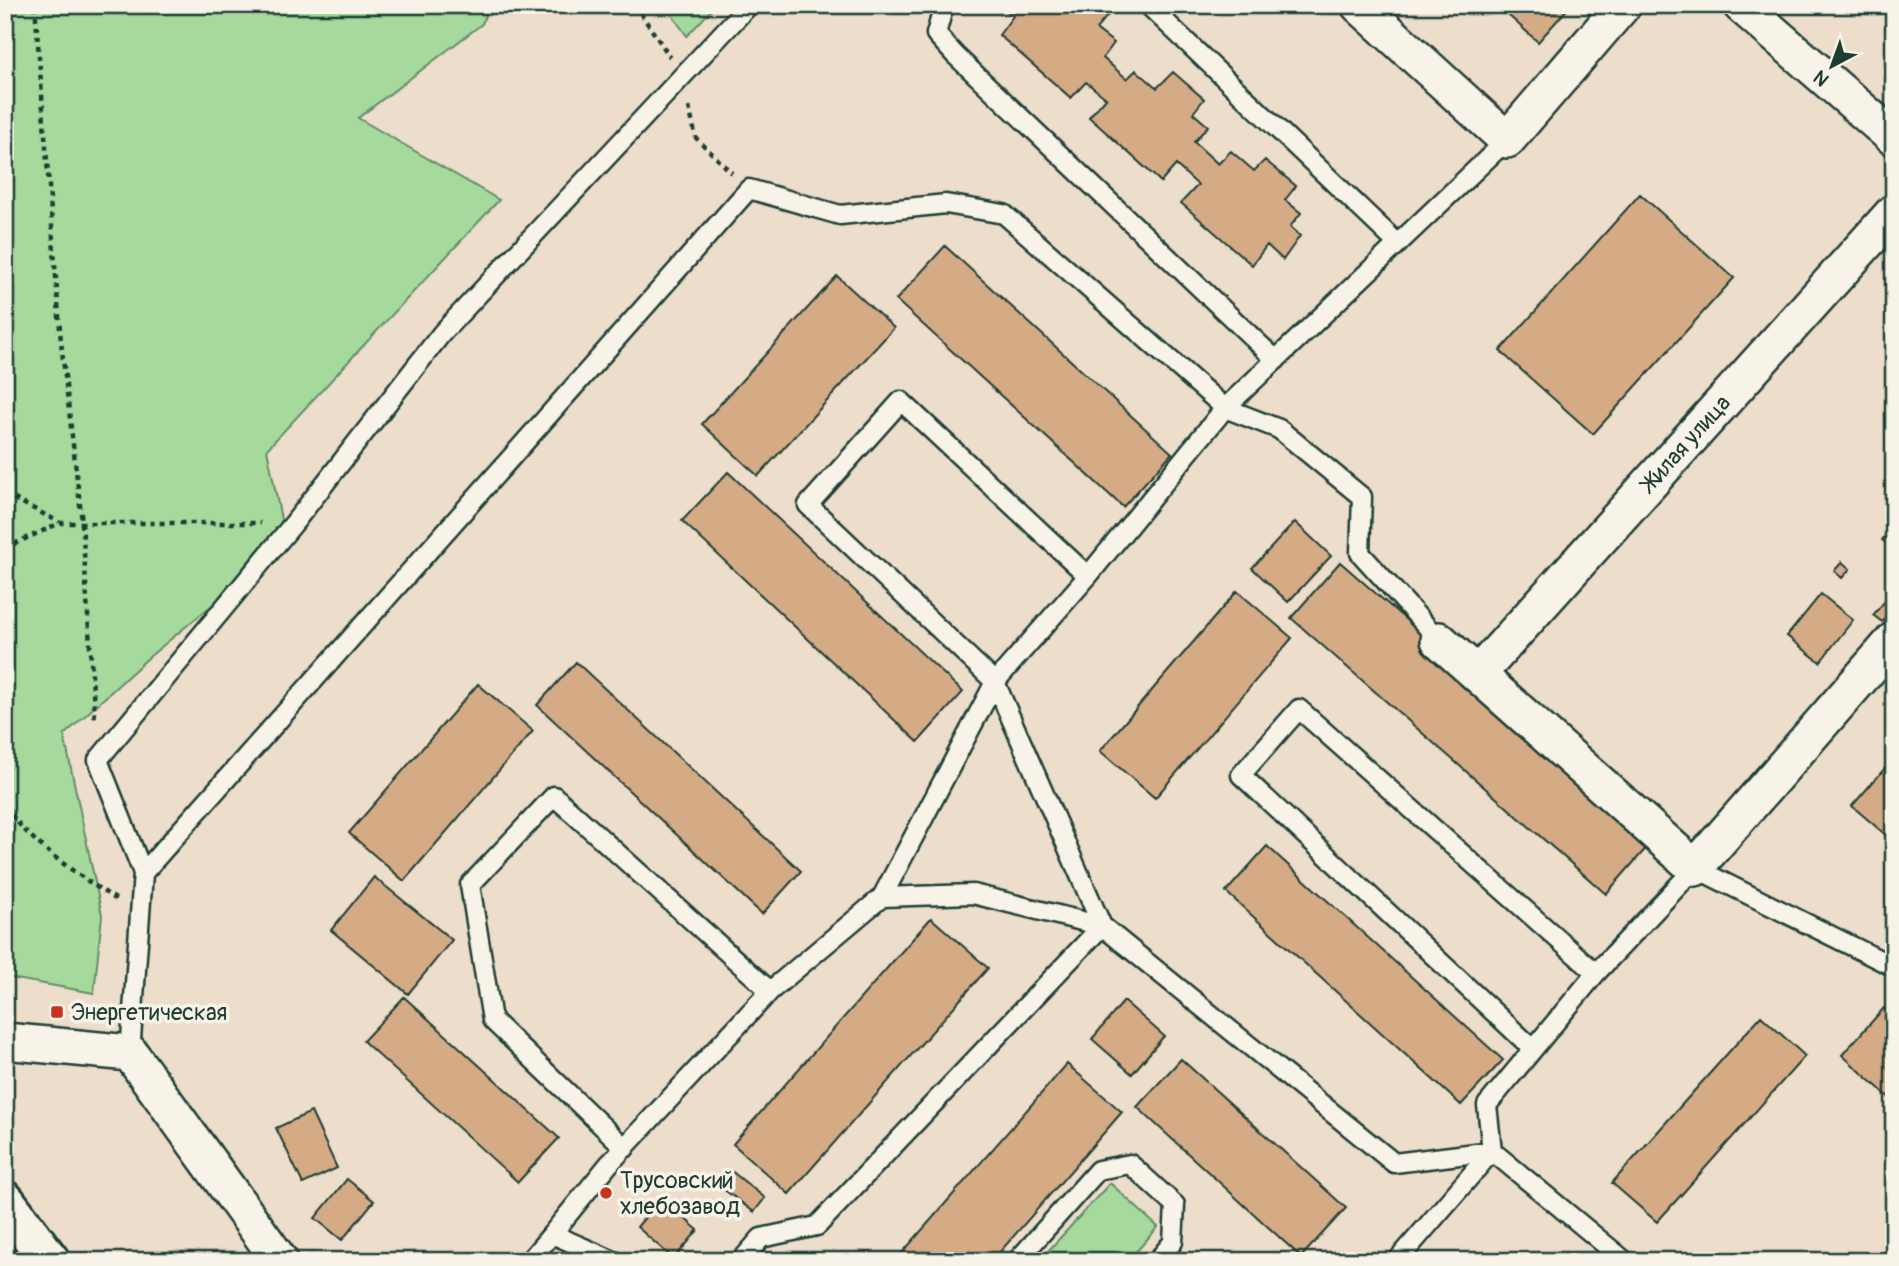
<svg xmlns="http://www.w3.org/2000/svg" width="1899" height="1266" font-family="Pangolin,sans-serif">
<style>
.green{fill:#a5da9c;stroke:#628c68;stroke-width:2}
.building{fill:#d5ab86;stroke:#1f3d34;stroke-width:2}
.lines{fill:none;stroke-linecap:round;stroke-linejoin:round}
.service-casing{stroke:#1f3d34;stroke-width:23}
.minor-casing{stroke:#1f3d34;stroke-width:40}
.tertiary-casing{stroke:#1f3d34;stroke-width:44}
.path{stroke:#1f3d34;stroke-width:4.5;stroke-dasharray:5 5;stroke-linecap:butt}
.service{stroke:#f7f3e8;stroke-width:18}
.minor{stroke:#f7f3e8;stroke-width:35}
.tertiary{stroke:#f7f3e8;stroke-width:38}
.poi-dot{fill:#c8321e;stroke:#f7f3e8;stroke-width:2.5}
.labels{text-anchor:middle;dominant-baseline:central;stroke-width:7;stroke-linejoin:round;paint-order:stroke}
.street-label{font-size:23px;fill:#1f3d34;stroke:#f7f3e8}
.poi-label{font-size:23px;fill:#1f3d34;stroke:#f7f3e8;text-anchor:start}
</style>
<rect width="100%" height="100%" fill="#edddcb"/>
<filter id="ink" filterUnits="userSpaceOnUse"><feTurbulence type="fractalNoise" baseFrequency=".0143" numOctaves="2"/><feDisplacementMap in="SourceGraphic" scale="14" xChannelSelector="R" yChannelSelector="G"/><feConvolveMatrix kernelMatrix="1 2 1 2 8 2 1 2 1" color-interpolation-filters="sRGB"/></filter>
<g filter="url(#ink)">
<path class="green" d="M5 5H489L482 24 358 118 499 200 267 449 286 544 149 657 64 735 102 915 94 993 5 977Z
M665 5H716L687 36Z
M1110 1183 1158 1227 1128 1261H1039Z"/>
<path class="building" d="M1004 5H1097L1108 15 1096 29 1114 43 1103 58 1127 79 1136 70 1157 88 1173 72 1204 99 1193 113 1208 126 1194 142 1218 164 1231 151 1254 171 1265 160 1296 186 1285 200 1301 213 1290 227 1300 236 1283 260 1267 245 1252 265 1181 203 1198 185 1176 165 1161 182 1089 117 1106 98 1086 82 1071 98 999 35 1013 16 1003 7Z
M1497 5H1571L1538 42Z
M1640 194 1734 278 1593 434 1500 351Z
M945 246 1172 453 1123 507 896 300Z
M837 276 894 328 758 476 702 424Z
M728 472 963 692 918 742 682 521Z
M1295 522 1331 556 1288 602 1252 568Z
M1894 526V550L1882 540Z
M1340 562 1655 838 1606 894 1291 618Z
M1842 562 1850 569 1842 578 1834 571Z
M1237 591 1292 638 1155 798 1100 751Z
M1821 594 1853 620 1820 662 1787 636Z
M1890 595 1894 598V608L1882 622 1873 615Z
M576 662 801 871 762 914 537 705Z
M478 684 533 731 404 881 349 833Z
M1893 759 1894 760V842L1852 806Z
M1267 846 1503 1060 1461 1105 1226 892Z
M374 877 452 940 408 994 331 930Z
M931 918 988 968 789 1194 733 1144Z
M404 997 559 1138 518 1182 363 1041Z
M1124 1001 1164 1036 1132 1074 1092 1039Z
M1884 1008 1894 1017V1102L1842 1055Z
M1761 1016 1805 1056 1657 1222 1612 1183Z
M1181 1059 1346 1208 1301 1257 1137 1107Z
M1067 1064 1122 1112 992 1261H895Z
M311 1112 337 1168 303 1184 276 1128Z
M730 1170 765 1198 754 1212 718 1185Z
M347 1179 374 1201 342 1240 315 1218Z
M661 1198 698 1230 674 1259 637 1227Z
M427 1253 437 1261H421Z"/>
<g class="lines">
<defs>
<path id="service" d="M944 5 936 34 955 55 1276 360
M1148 5 1398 244
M143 873 98 760 294 523 442 333 749 5
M882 897 995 682 1088 576 1225 408 1279 429 1362 497 1360 553 1439 640
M1532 1048 1241 775 1299 709 1596 973
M130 1053 143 873 749 189 840 215 946 204 1004 214 1225 408 1507 140
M625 1148 492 1020 470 885 554 796 770 991
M552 1234 609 1164 770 991 882 897 973 894 1102 926 1394 1163 1492 1151
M529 1261 552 1234 614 1261
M741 1261 761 1238 817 1226 1102 926 995 682 808 505 901 401 1088 576
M1017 1261 1098 1170 1130 1164 1175 1205 1173 1242 1157 1261
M1397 1261 1492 1151
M1625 1261 1492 1151 1487 1105 1596 973 1695 868 1894 967"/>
<path id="minor" d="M1359 5 1507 140 1623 5
M1741 5 1894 138
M1439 640 1695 868 1894 640
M1478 674 1894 212
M5 1041 130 1053 280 1261"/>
<path id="tertiary" d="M5 1201 50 1261"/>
</defs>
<use href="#service" class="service-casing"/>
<use href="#minor" class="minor-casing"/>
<use href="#tertiary" class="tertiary-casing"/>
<path class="path" d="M35 5 61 342 82 522 95 722
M635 5 670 57
M689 107 696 138 732 173
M5 494 59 522
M5 548 60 523H261
M5 807C35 847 75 873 117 900"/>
<use href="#service" class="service"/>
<use href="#minor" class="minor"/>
<use href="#tertiary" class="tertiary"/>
</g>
</g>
<g class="poi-dot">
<rect x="50" y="1005" width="14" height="14" rx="3.5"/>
<circle cx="606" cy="1193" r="7"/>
</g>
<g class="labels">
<g class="street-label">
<text transform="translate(1686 443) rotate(-48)">Жилая улица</text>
</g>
<g class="poi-label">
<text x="71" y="1012">Энергетическая</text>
<text x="620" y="1180">Трусовский<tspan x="620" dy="26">хлебозавод</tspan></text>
</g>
</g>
<rect width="1899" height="1266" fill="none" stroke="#f7f3e8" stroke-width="28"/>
<rect x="14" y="14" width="1871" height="1238" fill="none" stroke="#1f3d34" stroke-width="2.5" filter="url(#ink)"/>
<g transform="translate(1832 66) rotate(221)" stroke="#f7f3e8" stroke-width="5" paint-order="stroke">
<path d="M0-5L12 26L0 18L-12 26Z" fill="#1f3d34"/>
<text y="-10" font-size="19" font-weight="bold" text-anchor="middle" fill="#1f3d34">N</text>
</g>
</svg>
